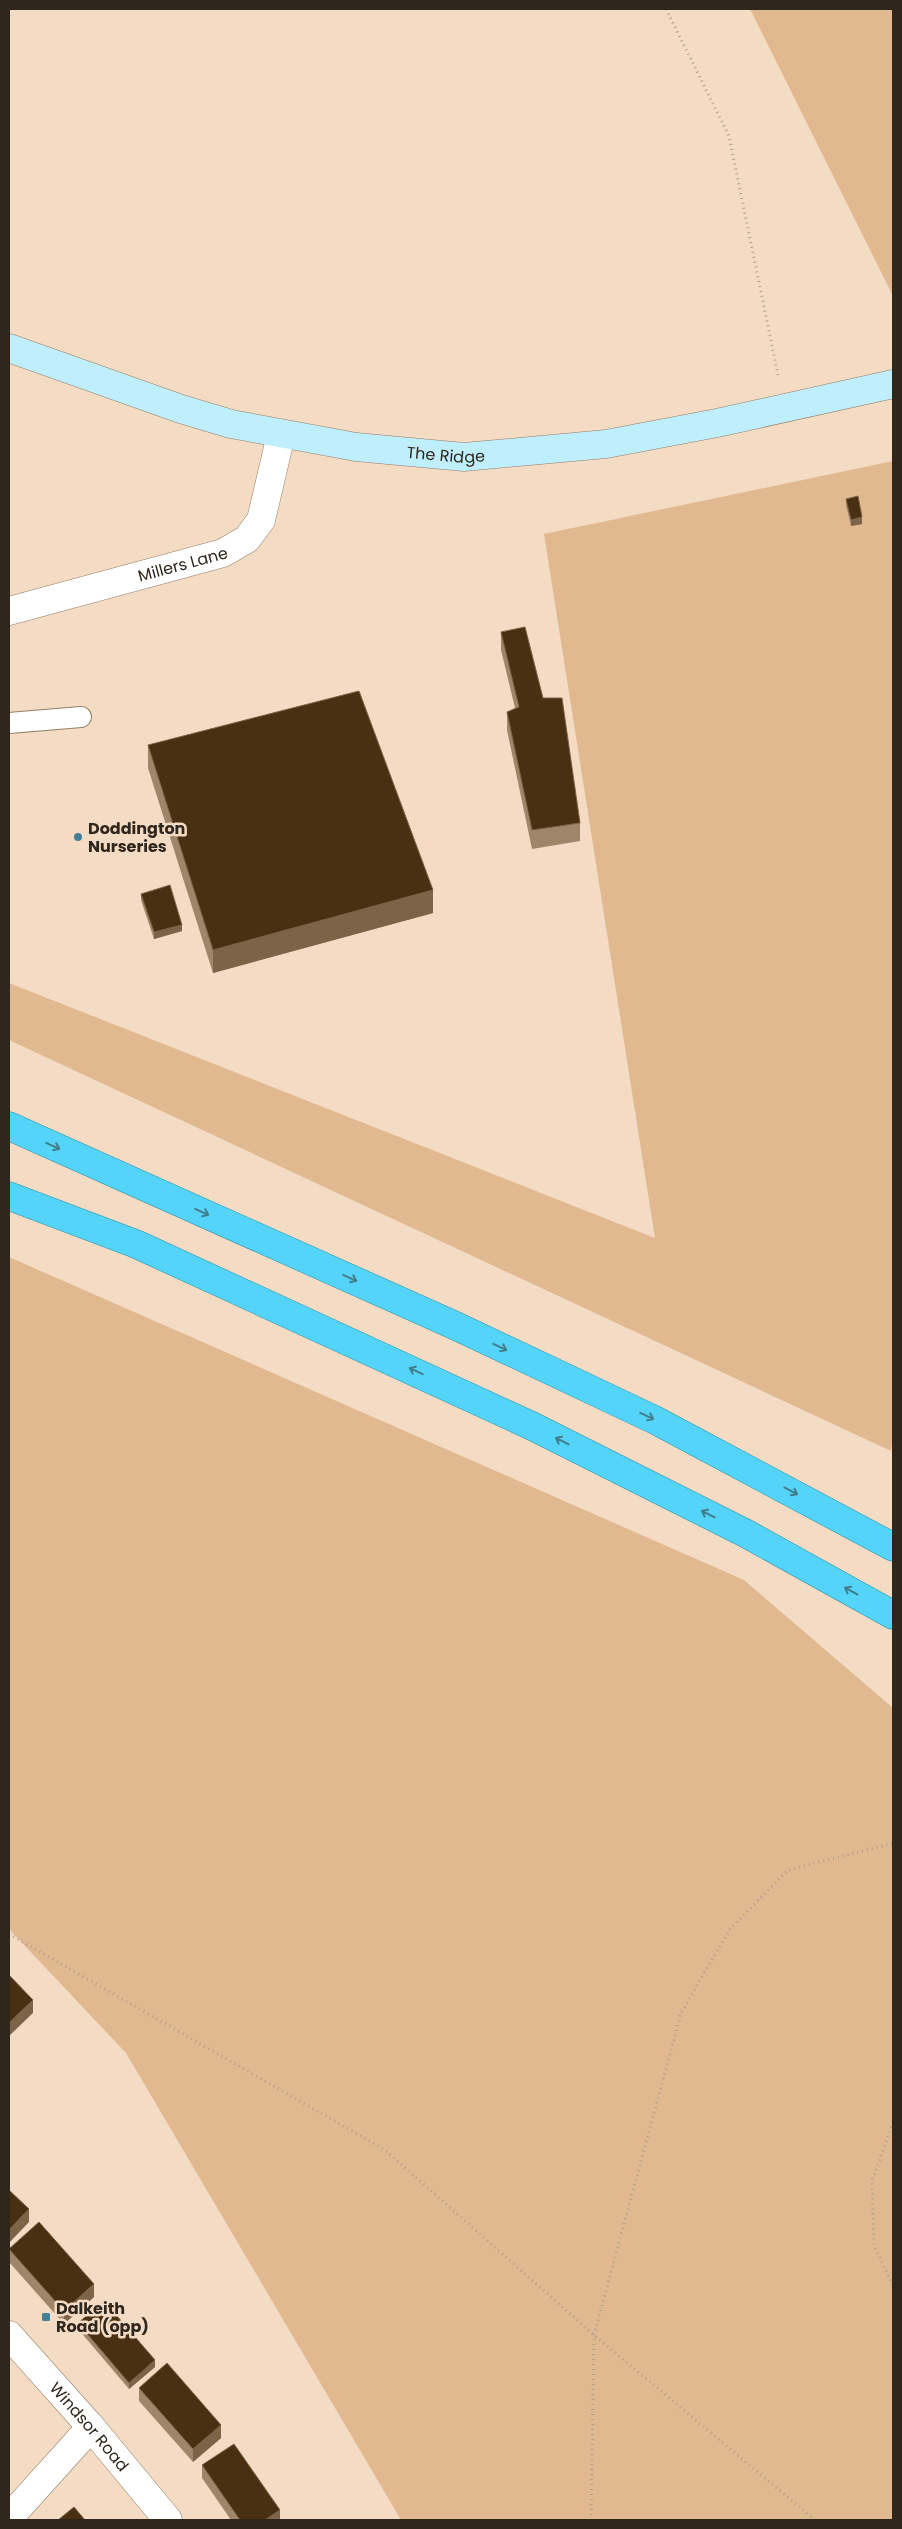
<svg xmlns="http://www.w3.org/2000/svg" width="902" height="2529" font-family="Poppins,sans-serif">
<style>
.green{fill:#e1b991}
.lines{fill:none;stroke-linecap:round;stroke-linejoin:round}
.service-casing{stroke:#947e67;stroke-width:22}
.minor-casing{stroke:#947e67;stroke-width:29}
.secondary-casing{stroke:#947e67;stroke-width:29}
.trunk-casing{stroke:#2b90aa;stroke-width:29}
.path{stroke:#b19e8b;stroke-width:3;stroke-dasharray:1 4;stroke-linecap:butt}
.service{stroke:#fff;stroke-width:20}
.minor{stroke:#fff;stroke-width:28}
.secondary{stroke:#bfeffc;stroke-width:28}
.trunk{stroke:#54d4f8;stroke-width:28}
.wall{fill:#9f866a}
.shaded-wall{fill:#7d6347}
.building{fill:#4a3012;stroke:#7d6347}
.oneway{stroke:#427d8a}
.poi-dot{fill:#428196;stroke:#f4dbc3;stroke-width:2}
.labels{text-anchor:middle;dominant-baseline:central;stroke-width:5;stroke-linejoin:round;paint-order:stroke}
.street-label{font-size:16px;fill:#2f261c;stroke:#f4dbc3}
.poi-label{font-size:16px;font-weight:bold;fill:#2f261c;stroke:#f4dbc3;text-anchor:start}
</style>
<rect width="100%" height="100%" fill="#f4dbc3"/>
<path class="green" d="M750 9H893V296Z
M893 461V1437L891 1451 9 1040V983L655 1238 544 534Z
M9 1257 744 1580 893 1708V2520H401L126 2053 9 1929Z"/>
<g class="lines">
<defs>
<path id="service" d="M9 723 81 717"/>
<g id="minor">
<path id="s1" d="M9 611 223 553 247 539 261 520 281 435"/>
<path id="s2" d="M9 2335 91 2427 168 2520"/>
<path d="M9 2518 91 2427"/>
</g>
<g id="secondary">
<path id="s3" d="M9 348 181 409 231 424 356 447 464 457 606 444 717 423 893 384"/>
</g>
<path id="trunk" d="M9 1126 456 1326 655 1420 893 1547
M9 1196 136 1244 532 1426 747 1534 893 1615"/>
</defs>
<use href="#service" class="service-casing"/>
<use href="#minor" class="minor-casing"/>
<use href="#secondary" class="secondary-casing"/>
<use href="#trunk" class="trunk-casing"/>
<path class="path" d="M666 9 729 136 778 375
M9 1934 385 2150 594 2335 815 2520
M893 2122 872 2181 874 2245 893 2285
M591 2520 594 2335 681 2013 730 1929 788 1870 893 1843"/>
<use href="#service" class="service"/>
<use href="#minor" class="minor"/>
<use href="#secondary" class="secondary"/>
<use href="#trunk" class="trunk"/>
</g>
<path class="wall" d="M846 499 862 524 851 526 846 505Z
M501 632 543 698 580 823V841L532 849 507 730V712L515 708 501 650Z
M148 745 433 913 213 973 148 768Z
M141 894 182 931 154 939 141 900Z
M9 2248 94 2297 64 2324 9 2262Z
M78 2323 155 2367 129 2389 78 2329Z
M139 2388 221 2438 193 2462 139 2401Z
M202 2465 280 2520H231L202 2478Z"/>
<path class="shaded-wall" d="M862 517V524L851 526V520Z
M433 890V913L213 973V950Z
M182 925V931L154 939V932Z
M33 2000V2013L9 2036V2023Z
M29 2209V2222L9 2243V2230Z
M94 2284V2297L64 2324V2311Z
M155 2360V2367L129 2389V2383Z
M221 2425V2438L193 2462V2449Z
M280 2510V2520H265Z"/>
<path class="building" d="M858 496 862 517 851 520 846 499Z
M525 627 543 698H562L580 823 532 830 507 712 519 707 501 632Z
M359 691 433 890 213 950 148 745Z
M170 885 182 925 154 932 141 894Z
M9 1975 33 2000 9 2023Z
M9 2190 29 2209 9 2230Z
M39 2222 94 2284 64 2311 9 2249Z
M104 2301 155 2360 129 2383 78 2323Z
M167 2363 221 2425 193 2449 139 2388Z
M234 2444 280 2510 265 2520H240L202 2465Z
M74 2507 85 2520H58Z"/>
<defs><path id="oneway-shaft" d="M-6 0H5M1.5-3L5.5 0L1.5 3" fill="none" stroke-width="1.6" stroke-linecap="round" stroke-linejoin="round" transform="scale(1.25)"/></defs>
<g class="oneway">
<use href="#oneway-shaft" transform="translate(53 1146) rotate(24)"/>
<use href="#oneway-shaft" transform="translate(202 1212) rotate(24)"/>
<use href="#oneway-shaft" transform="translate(350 1278) rotate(24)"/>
<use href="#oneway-shaft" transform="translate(500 1347) rotate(25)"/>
<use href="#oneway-shaft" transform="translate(416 1371) rotate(-155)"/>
<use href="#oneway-shaft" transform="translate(647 1416) rotate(25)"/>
<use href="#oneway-shaft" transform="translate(562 1441) rotate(-153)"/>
<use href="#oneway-shaft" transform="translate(791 1491) rotate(28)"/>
<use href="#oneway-shaft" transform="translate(708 1514) rotate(-153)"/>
<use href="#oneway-shaft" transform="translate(851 1591) rotate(-151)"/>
</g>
<g class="poi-dot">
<circle cx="78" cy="837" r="5"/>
<rect x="41" y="2312" width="10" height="10" rx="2.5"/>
</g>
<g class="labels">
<g class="street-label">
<text stroke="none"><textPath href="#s3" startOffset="452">The Ridge</textPath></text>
<text stroke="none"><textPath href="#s1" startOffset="180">Millers Lane</textPath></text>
<text stroke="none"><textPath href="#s2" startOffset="122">Windsor Road</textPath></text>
</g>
<g class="poi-label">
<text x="88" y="828">Doddington<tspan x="88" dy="18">Nurseries</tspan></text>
<text x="56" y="2308">Dalkeith<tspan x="56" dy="18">Road (opp)</tspan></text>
</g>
</g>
<rect width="902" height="2529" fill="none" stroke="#2f261c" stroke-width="20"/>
</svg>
